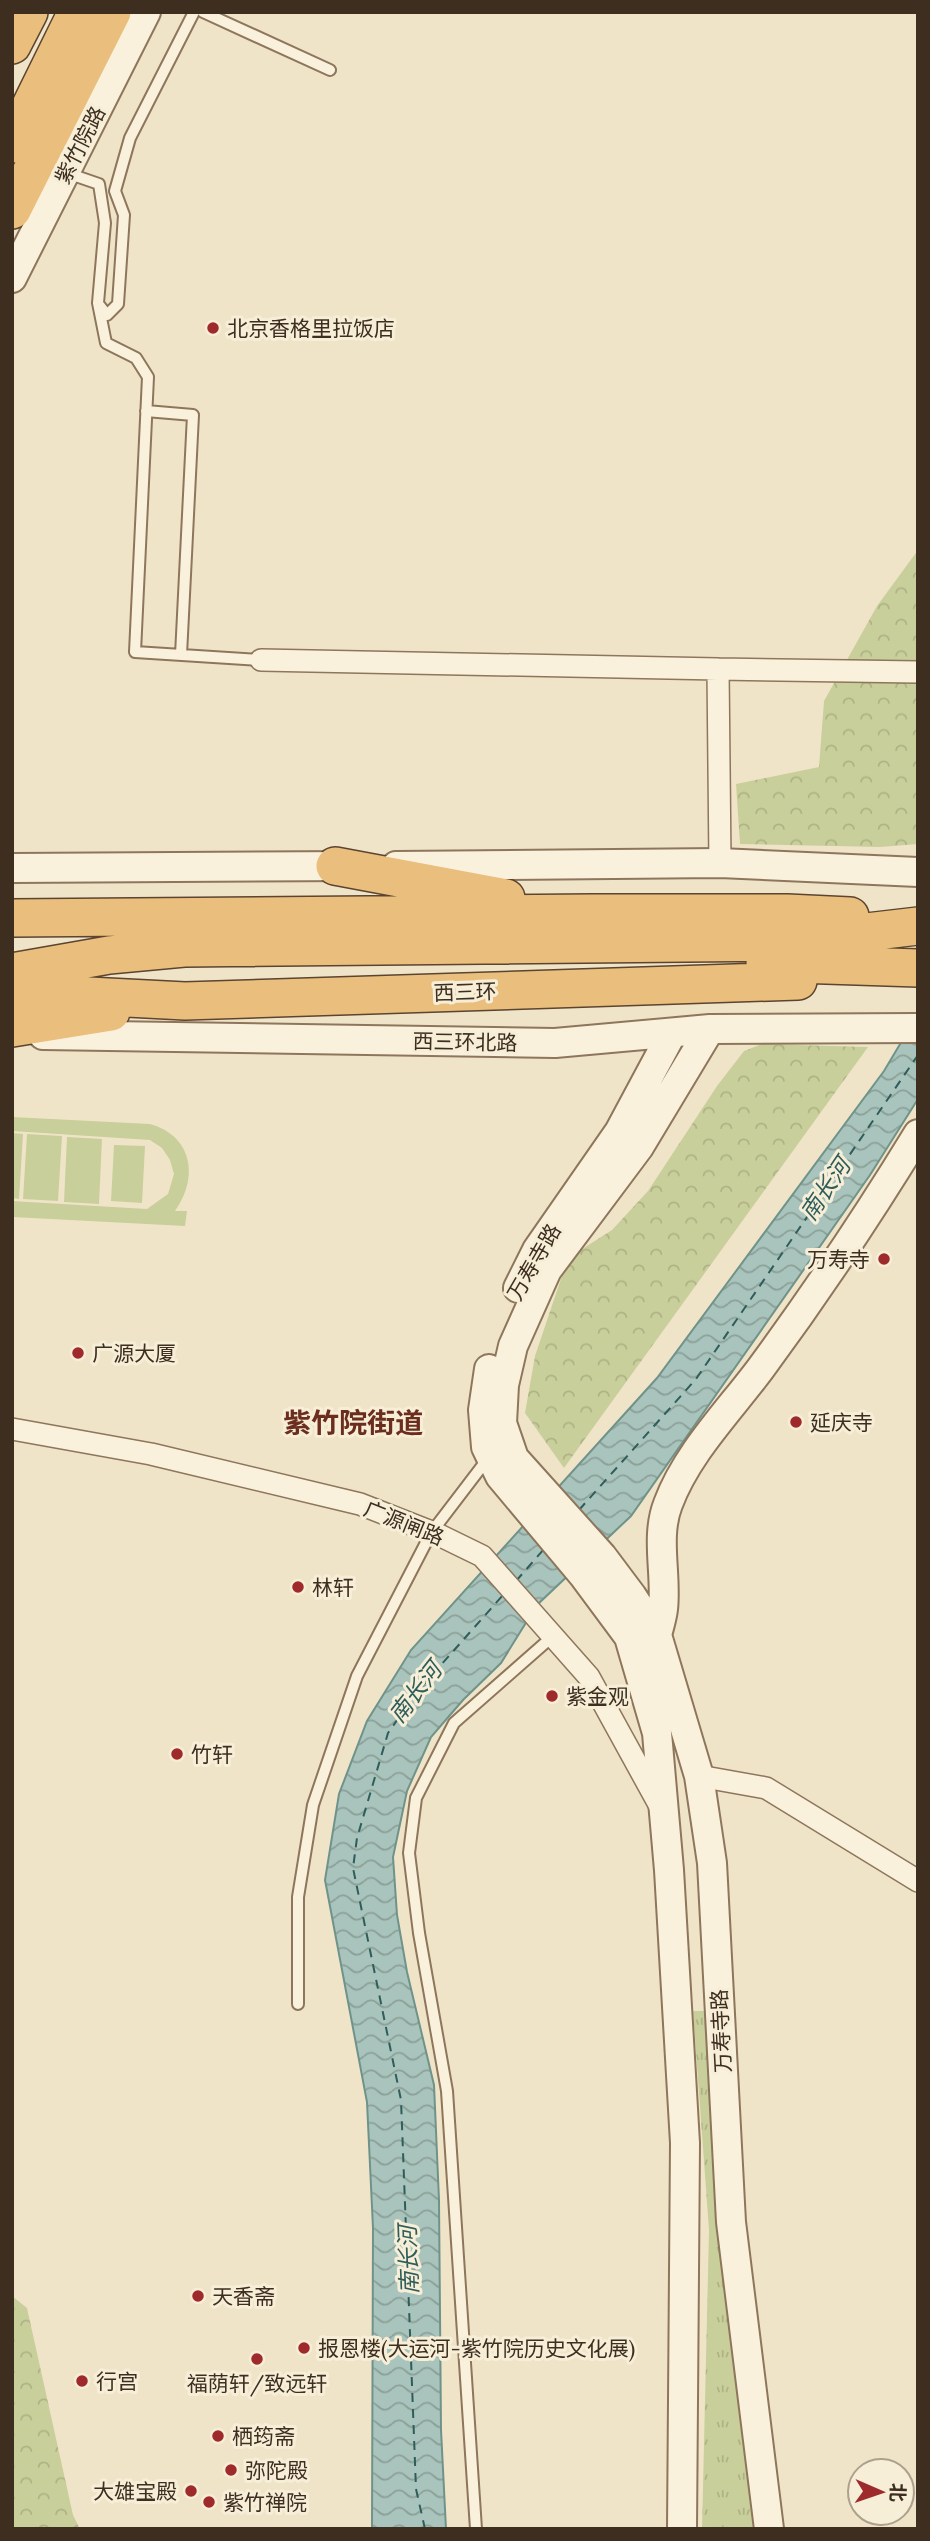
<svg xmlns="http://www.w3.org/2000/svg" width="930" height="2541" font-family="Lora,'Noto Sans SC',serif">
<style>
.grass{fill:url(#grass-tufts)}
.park{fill:url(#park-crowns)}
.pitch{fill:#c9cf9b}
.water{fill:url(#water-waves);stroke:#6f938a;stroke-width:2}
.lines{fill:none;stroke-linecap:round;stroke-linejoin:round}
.ferry{stroke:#2f5d5a;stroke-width:2;stroke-dasharray:9 7;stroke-linecap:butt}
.service-casing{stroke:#8d765c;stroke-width:14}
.minor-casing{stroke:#8d765c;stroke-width:24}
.tertiary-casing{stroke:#8d765c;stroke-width:32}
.trunk-casing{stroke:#5b4430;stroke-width:40}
.service{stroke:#faf1dc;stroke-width:10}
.minor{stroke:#faf1dc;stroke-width:21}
.tertiary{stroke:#faf1dc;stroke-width:28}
.trunk{stroke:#eabe7c;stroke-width:37}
.poi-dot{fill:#9e2a2b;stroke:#f7eed8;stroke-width:2.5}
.labels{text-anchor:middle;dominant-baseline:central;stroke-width:6;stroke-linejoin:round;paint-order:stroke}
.street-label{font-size:21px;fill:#3d2e20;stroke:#f7eed8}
.poi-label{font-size:21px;fill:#3d2e20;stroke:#f7eed8;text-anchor:start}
.water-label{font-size:23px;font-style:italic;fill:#2f5d5a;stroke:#f7eed8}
.district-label{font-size:28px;font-weight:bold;fill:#6b2e1e;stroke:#f7eed8}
</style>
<defs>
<pattern id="grass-tufts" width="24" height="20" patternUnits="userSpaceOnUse" patternTransform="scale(1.75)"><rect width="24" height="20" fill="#c9cf9b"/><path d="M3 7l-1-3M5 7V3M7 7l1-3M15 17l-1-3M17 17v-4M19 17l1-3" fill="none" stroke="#aeb285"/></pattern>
<pattern id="park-crowns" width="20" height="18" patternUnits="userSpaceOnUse" patternTransform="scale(1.75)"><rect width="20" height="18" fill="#c9cf9b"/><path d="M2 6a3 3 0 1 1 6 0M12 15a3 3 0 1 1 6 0" fill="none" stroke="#aeb285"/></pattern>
<pattern id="water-waves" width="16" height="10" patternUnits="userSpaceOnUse" patternTransform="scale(1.75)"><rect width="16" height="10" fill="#a9c4bc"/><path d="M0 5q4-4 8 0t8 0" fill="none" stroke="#8ba098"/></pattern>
</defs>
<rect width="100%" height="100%" fill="#f0e4c8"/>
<path class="grass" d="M693 2011H709L758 2529H702L709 2230Z"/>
<path class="park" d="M918 550V844L880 847 740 844 736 784 819 767 824 701 877 606Z
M762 1044 868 1047 564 1468 525 1413 535 1356 568 1258 612 1230 648 1191 717 1086 744 1051Z
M12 2296 27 2308 73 2515 80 2529H12Z"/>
<path class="pitch" d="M12 1117 150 1124C193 1136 199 1178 175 1211H187L185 1226 12 1217V1201L147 1209 168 1194 174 1174 170 1160 162 1148 150 1140 12 1131Z
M12 1133 23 1134 19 1199 12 1198Z
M27 1134 62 1136 58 1201 23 1199Z
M67 1137 102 1139 99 1204 64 1202Z
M114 1145 145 1146 142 1203 111 1201Z"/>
<path class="water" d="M918 1014V1099L870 1175 631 1516 537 1605 501 1663 463 1700 431 1737 407 1791 393 1857 397 1915 407 1972 434 2085 439 2200 441 2430 446 2529H372L373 2228 367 2102 325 1880 339 1794 367 1721 411 1650 657 1378 884 1071Z"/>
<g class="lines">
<path class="ferry" d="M579 1510 696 1379 918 1055
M516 1581 545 1548
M425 2529 416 2489 401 2100 353 1868 357 1838 388 1733 417 1692 503 1595"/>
<defs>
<path id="service" d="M203 12 330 70
M67 173 99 184 105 223 98 303 106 343 136 358 148 377 135 652 261 660
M100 306 107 315 118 304 124 215 115 191 130 138 194 12
M146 411 193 415 181 655
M298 2004V1897L313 1805 357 1676 431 1533 489 1457
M476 2529 447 2091 419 1933 409 1853 416 1798 454 1723 553 1636"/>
<path id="minor" d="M261 660 718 669
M720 863 718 669 918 672
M12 1429 151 1454 360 1504 439 1535 482 1556 589 1677 661 1808
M699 1776 766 1788 918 1881"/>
<path id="tertiary" d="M12 278 146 12
M396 866 720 863 918 872
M12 868 355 866
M710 1029 639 1147 547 1270 513 1346 504 1385 502 1423 514 1458 602 1556 632 1596 657 1635 699 1776 712 1863 731 2222 769 2529
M43 1035 555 1043 710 1029 918 1028
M518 1288 537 1250 619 1132 672 1033
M489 1369 483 1410 486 1447 500 1476 583 1575 629 1637 657 1733 669 1870 685 2143 682 2529
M657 1635C659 1627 662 1618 663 1609 667 1575 655 1537 668 1504 687 1453 729 1411 761 1368 817 1292 869 1214 918 1134"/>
<path id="trunk" d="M12 45 29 12
M12 144 77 12
M12 210 112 12
M335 866 506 898
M12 918 593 913H787L850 916
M765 963 918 968
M12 972 109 955 184 948 781 942 918 926
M12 992 185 1001 798 981
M12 1028 111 1012"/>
</defs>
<use href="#service" class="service-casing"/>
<use href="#minor" class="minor-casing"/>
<use href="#tertiary" class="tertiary-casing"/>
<use href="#trunk" class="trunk-casing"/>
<use href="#service" class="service"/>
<use href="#minor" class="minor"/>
<use href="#tertiary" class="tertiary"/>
<use href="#trunk" class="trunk"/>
</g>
<g class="poi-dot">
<circle cx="213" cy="328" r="7"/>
<circle cx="884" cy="1259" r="7"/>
<circle cx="78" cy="1353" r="7"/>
<circle cx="796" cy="1422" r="7"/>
<circle cx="298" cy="1587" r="7"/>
<circle cx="552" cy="1696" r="7"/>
<circle cx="177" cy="1754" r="7"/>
<circle cx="198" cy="2296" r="7"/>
<circle cx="304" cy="2348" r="7"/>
<circle cx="257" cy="2359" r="7"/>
<circle cx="82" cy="2381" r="7"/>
<circle cx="218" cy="2436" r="7"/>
<circle cx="231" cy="2470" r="7"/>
<circle cx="191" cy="2491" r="7"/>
<circle cx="209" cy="2502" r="7"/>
</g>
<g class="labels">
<g class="street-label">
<text transform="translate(80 145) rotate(-63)">紫竹院路</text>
<text transform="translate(465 992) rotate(-2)">西三环</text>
<text transform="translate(465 1042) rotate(1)">西三环北路</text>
<text transform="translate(534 1262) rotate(-60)">万寿寺路</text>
<text transform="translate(404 1523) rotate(22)">广源闸路</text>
<text transform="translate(721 2031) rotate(-93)">万寿寺路</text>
</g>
<g class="poi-label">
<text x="227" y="328">北京香格里拉饭店</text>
<text x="870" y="1259" text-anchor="end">万寿寺</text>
<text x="92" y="1353">广源大厦</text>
<text x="810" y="1422">延庆寺</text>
<text x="312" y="1587">林轩</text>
<text x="566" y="1696">紫金观</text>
<text x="191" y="1754">竹轩</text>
<text x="212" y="2296">天香斋</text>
<text x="318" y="2348">报恩楼(大运河-紫竹院历史文化展)</text>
<text x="96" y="2381">行宫</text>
<text x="257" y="2383" text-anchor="middle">福荫轩/致远轩</text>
<text x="232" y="2436">栖筠斋</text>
<text x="245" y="2470">弥陀殿</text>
<text x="177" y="2491" text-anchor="end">大雄宝殿</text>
<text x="223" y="2502">紫竹禅院</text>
</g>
<g class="water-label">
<text transform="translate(825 1189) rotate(-56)">南长河</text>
<text transform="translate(415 1692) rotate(-52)">南长河</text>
<text transform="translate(408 2260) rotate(-92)">南长河</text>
</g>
<g class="district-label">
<text x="353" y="1423">紫竹院街道</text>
</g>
</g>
<rect width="930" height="2541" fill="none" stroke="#3d2e20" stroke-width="28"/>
<g transform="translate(881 2492) rotate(92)"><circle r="33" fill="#f7eed8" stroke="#ada18e" stroke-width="2"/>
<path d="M0-5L12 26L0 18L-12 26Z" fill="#9e2a2b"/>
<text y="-10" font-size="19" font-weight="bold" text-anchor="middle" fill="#3d2e20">北</text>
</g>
</svg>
